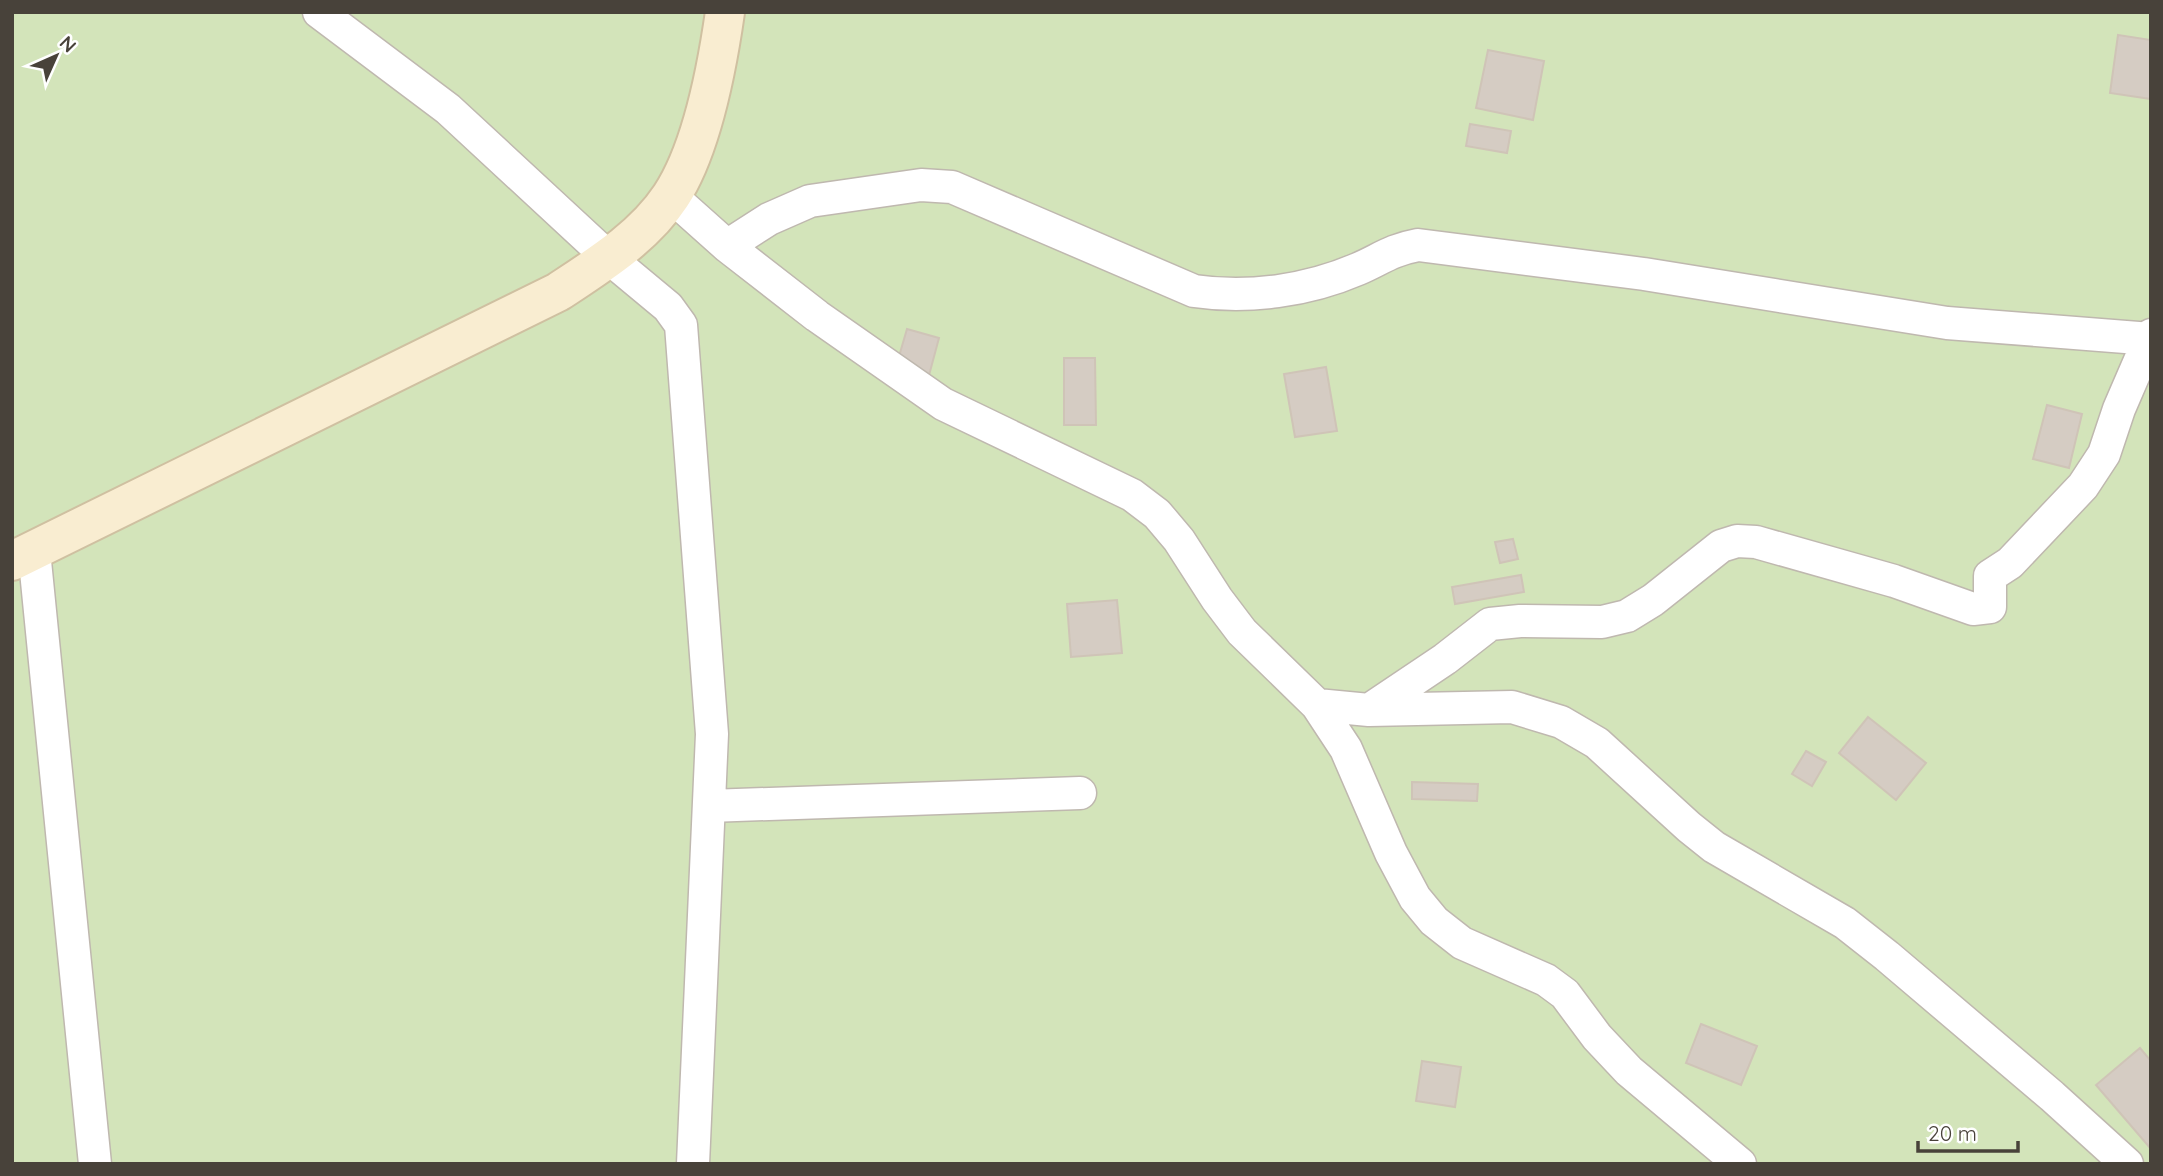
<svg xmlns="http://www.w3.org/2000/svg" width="2163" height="1176" font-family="Quicksand,sans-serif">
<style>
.green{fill:#d3e4ba}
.building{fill:#d5ccc3;stroke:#cfc4b7;stroke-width:2}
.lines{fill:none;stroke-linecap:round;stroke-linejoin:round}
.street-casing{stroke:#bfb8af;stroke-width:35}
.secondary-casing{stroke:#cfc0a1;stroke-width:42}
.street{stroke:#fff;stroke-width:32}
.secondary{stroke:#f9edd1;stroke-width:38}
</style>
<rect width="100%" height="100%" fill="#f4f1ec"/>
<path class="green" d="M12 12H2151V1164H12Z"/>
<path class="building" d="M2118 35 2151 40V99L2110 93Z
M1488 50 1544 61 1533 120 1476 108Z
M1470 124 1511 131 1507 153 1466 146Z
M907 329 939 338 928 379 895 370Z
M1064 358H1095L1096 425H1064Z
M1326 367 1337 431 1295 437 1284 374Z
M2047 405 2082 414 2069 468 2033 459Z
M1513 539 1518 559 1500 563 1495 542Z
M1521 575 1524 592 1455 604 1452 587Z
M1117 600 1122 653 1071 657 1067 604Z
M1868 717 1926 763 1896 800 1839 753Z
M1806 751 1826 762 1812 786 1792 774Z
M1412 782 1478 784 1477 801 1412 799Z
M1701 1024 1757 1046 1741 1085 1686 1063Z
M2140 1048 2151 1061V1149L2096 1085Z
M1422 1061 1461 1067 1455 1107 1416 1101Z"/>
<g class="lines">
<defs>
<path id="street" d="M319 12 448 109 609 258 668 307 681 325 712 734 693 1164
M671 196 727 246 817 316 943 404 1132 495 1157 514 1179 540 1217 599 1242 632 1317 705 1346 749 1391 853 1415 898 1434 921 1462 943 1546 980 1565 994 1597 1037 1629 1071 1740 1164
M727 246 769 219 810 201 921 185 952 187 1194 291C1248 299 1307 291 1358 269 1381 259 1391 250 1418 245L1644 274 1947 323 2151 339
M34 551 95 1164
M1317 705 1369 710 1512 707 1561 722 1597 743 1689 827 1714 847 1845 923 1887 956 2052 1096 2127 1164
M1369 710 1445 659 1490 624 1520 621 1602 622 1627 616 1653 600 1721 546 1737 541 1756 542 1894 581 1973 609 1990 607V576L2010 563 2083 486 2104 454 2119 409 2151 335
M709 806 1080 793"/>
<path id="secondary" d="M12 561 558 292C599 265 644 237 671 196 702 149 717 68 725 12"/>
</defs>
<use href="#street" class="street-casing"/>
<use href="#secondary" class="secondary-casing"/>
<use href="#street" class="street"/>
<use href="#secondary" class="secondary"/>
</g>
<rect width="2163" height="1176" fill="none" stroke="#48423a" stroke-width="28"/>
<g transform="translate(56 56) rotate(45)" stroke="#ffffff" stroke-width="5" paint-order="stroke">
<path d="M0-5L12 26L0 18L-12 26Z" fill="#48423a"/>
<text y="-10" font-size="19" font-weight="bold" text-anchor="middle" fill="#48423a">N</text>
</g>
<path d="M1918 1141v10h100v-10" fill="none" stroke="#48423a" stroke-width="3.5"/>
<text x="1928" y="1141" font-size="21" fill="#48423a" stroke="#ffffff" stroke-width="5" paint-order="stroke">20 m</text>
</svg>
